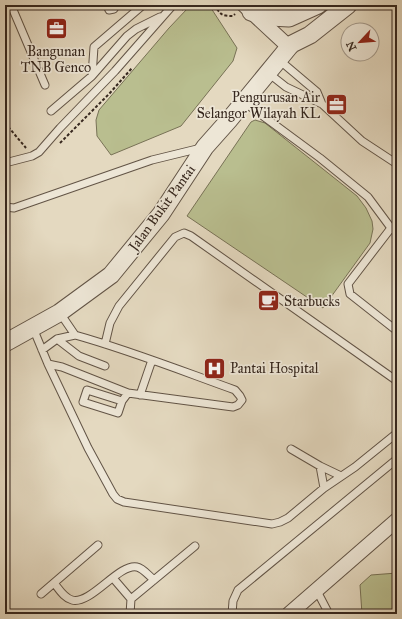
<svg xmlns="http://www.w3.org/2000/svg" width="402" height="619" font-family="'IM FELL Great Primer',serif">
<style>
.green{fill:#b9be8f;stroke:#787256}
.lines{fill:none;stroke-linecap:round;stroke-linejoin:round}
.service-casing{stroke:#625446;stroke-width:9}
.minor-casing{stroke:#625446;stroke-width:16}
.tertiary-casing{stroke:#625446;stroke-width:19}
.path{stroke:#36271e;stroke-width:2;stroke-dasharray:3 2;stroke-linecap:butt}
.service{stroke:#ede6d6;stroke-width:7}
.minor{stroke:#ede6d6;stroke-width:14}
.tertiary{stroke:#ede6d6;stroke-width:17}
.labels{text-anchor:middle;dominant-baseline:central;stroke-width:3.5;stroke-linejoin:round;paint-order:stroke}
.poi-label{font-size:14px;fill:#36271e;stroke:#ede6d6;text-anchor:start}
.street-label{font-size:14px;fill:#36271e;stroke:#ede6d6}
</style>
<rect width="100%" height="100%" fill="#e4d9c0"/>
<filter id="stains"><feTurbulence type="fractalNoise" baseFrequency=".005" numOctaves="4"/><feColorMatrix values="0 0 0 0 .2 0 0 0 0 .09 0 0 0 0 .02 0 0 0 .5 -.17"/></filter>
<radialGradient id="worn" r=".72"><stop offset=".6" stop-color="#630" stop-opacity="0"/><stop offset="1" stop-color="#630" stop-opacity=".3"/></radialGradient>
<path class="green" d="M205 5H209L237 48 233 61 181 126 111 155 97 136 96 120 99 110 169 28 187 9Z
M255 120 265 123 357 196 366 208 372 221 373 229 370 243 323 308 187 216 251 122Z
M397 573V614H362L360 585 371 575Z"/>
<g class="lines">
<defs>
<path id="service" d="M11 5 45 85
M107 5 109 10 114 9 116 5
M278 59 317 92 322 104
M267 72 286 87 322 104 362 141 397 164
M92 76 127 36 136 29 160 17
M244 102 320 158 368 197 391 228 397 232
M51 111 92 76 94 47 143 5
M5 163 32 156 39 152 60 128 115 71 173 5
M5 207 14 208 152 160 201 148
M391 228 348 284 350 294 397 331
M33 328 48 364 62 367 128 393 233 407 238 405 242 400 240 396 235 390C182 371 129 350 75 335L60 313
M57 339 79 356 105 366
M105 344 110 323 119 306 175 237 184 233 191 236 397 381
M42 350 57 339 75 335
M48 364 88 448 113 494 117 499 124 502 272 524 280 522 288 518 324 488 355 467 397 433
M140 395 152 360
M122 401 87 390 83 402 118 413 122 401 128 393
M291 449 320 466 324 488
M320 466 341 476
M113 578 131 599
M54 583C59 589 64 598 72 600 91 605 119 563 137 567 143 568 149 576 154 580
M317 591 329 614
M41 594 98 545
M130 614 131 599 195 546
M232 614 233 601 238 590 397 459"/>
<path id="minor" d="M244 5 289 47
M289 614 397 520"/>
<path id="tertiary" d="M251 12 270 17 289 18 318 5
M5 343 59 313 111 275 161 214 205 147 229 120 289 47 292 44 310 35 348 5"/>
</defs>
<use href="#service" class="service-casing"/>
<use href="#minor" class="minor-casing"/>
<use href="#tertiary" class="tertiary-casing"/>
<path class="path" d="M214 5C221 14 220 16 233 16L235 14
M182 10 186 5
M5 123 26 148
M60 143 109 94 132 68"/>
<use href="#service" class="service"/>
<use href="#minor" class="minor"/>
<use href="#tertiary" class="tertiary"/>
</g>
<defs>
<symbol id="office-square" viewBox="-11 -11 22 22"><rect x="-9" y="-9" width="18" height="18" rx="4" fill="#8f2418" stroke="#ede6d6"/><path d="M-6-3h4V-5.5h4V-3h4V5H-6ZM-1-4.5V-3h2v-1.5ZM-6 0V1H6V0Z" fill="#fff"/></symbol>
<symbol id="cafe-square" viewBox="-11 -11 22 22"><rect x="-9" y="-9" width="18" height="18" rx="4" fill="#8f2418" stroke="#ede6d6"/><path d="M-5.5-4.5H6V0H3Q3 3.5 0 3.5H-2.5Q-5.5 3.5-5.5 0ZM3-3.2v2h1.7v-2ZM-6 4.5H4V6H-6Z" fill="#fff"/></symbol>
<symbol id="hospital-square" viewBox="-11 -11 22 22"><rect x="-9" y="-9" width="18" height="18" rx="4" fill="#8f2418" stroke="#ede6d6"/><path d="M-5-5h3v3.5h4V-5h3V5h-3V1.5h-4V5h-3Z" fill="#fff"/></symbol>
</defs>
<g fill-rule="evenodd">
<use href="#office-square" x="44" y="16" width="25" height="25"/>
<use href="#office-square" x="324" y="92" width="25" height="25"/>
<use href="#cafe-square" x="256" y="288" width="25" height="25"/>
<use href="#hospital-square" x="202" y="356" width="25" height="25"/>
</g>
<g class="labels">
<g class="poi-label">
<text x="56" y="51" text-anchor="middle">Bangunan<tspan x="56" dy="16">TNB Genco</tspan></text>
<text x="320" y="97" text-anchor="end">Pengurusan Air<tspan x="320" dy="16">Selangor Wilayah KL</tspan></text>
<text x="284" y="301">Starbucks</text>
<text x="230" y="368">Pantai Hospital</text>
</g>
<g class="street-label">
<text transform="translate(162 208) rotate(-54)">Jalan Bukit Pantai</text>
</g>
</g>
<rect width="402" height="619" fill="none" stroke="#e4d9c0" stroke-width="20"/>
<rect x="6" y="6" width="390" height="607" fill="none" stroke="#36271e" stroke-width="2"/>
<rect x="10" y="10" width="382" height="599" fill="none" stroke="#36271e"/>
<g transform="translate(360 42) rotate(244)"><circle r="19" fill="#ede6d6" stroke="#a49a8c"/>
<path d="M0-3L7 15L0 10L-7 15Z" fill="#8f2418"/>
<text y="-6" font-size="11" font-weight="bold" text-anchor="middle" fill="#36271e">N</text>
</g>
<rect width="100%" height="100%" filter="url(#stains)"/>
<rect width="100%" height="100%" fill="url(#worn)"/>
</svg>
